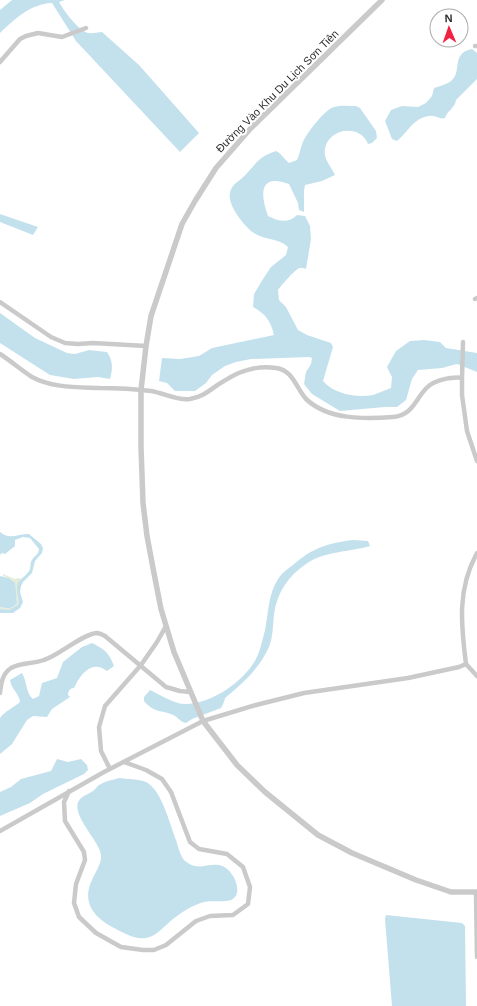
<svg xmlns="http://www.w3.org/2000/svg" width="477" height="1006" font-family="Helvetica,sans-serif">
<style>
.green{fill:#e5ecd9}
.water{fill:#c3e1ed}
.lines{fill:none;stroke-linecap:round;stroke-linejoin:round}
.minor{stroke:#cacaca;stroke-width:4.5}
.tertiary{stroke:#cacaca;stroke-width:5.5}
.labels{text-anchor:middle;dominant-baseline:central;stroke-width:4;stroke-linejoin:round;paint-order:stroke}
.street-label{font-size:11px;fill:#2d2d2d;stroke:#fff}
</style>
<rect width="100%" height="100%" fill="#fff"/>
<path class="green" d="M3 574 15 579 18 578 21 579C14 590 21 595 18 605 13 610 7 611 0 609V607C5 609 16 609 17 602 17 599 15 595 15 592 15 583 13 578 3 576Z"/>
<path class="water" d="M12 0H65L59 2C64 11 78 30 88 33 92 34 98 32 102 32L139 65 199 133 180 152 76 41 52 3C30 4 15 19 0 33V10Z
M472 49 477 53V79L456 100C455 108 447 111 445 118 440 120 435 115 430 116 414 117 408 132 397 141L392 139 385 121 391 110 402 106 418 107 426 103 432 96 434 88C440 86 448 84 452 80 462 71 451 53 472 49Z
M356 106 360 108 376 131 377 138 372 143 368 144C359 121 322 130 325 155 326 162 332 168 335 175L322 181 305 185 304 191V212L299 210 298 203 289 184C259 173 260 194 268 216 278 221 288 224 297 215L305 216 310 226 311 239 306 269C305 268 301 268 300 268 295 269 281 286 278 290L279 300 286 307 298 330 307 335 331 343 333 347 323 381C334 394 356 398 373 395 379 393 385 390 391 388L392 377 387 367 396 351 410 341 424 340 440 342 446 348 477 353V372L457 364 442 368 418 370 412 379 406 400 397 407H385L340 411 312 394 304 384 306 372 311 364 312 358 309 357 251 359 236 362 225 366 212 375 206 383 195 391H175L167 383 159 381 162 358 180 359 199 356 212 348 274 335C271 322 266 314 253 307L254 294 263 279 271 267 286 255 288 247C279 238 264 240 254 233 245 227 227 205 230 193 231 186 236 183 241 179 255 167 256 157 276 151 282 154 284 159 289 163L297 160C300 154 300 148 303 142 306 134 325 109 334 107 341 105 349 106 356 106Z
M0 214 38 227 33 235 0 222Z
M0 313 35 338 67 353 75 354 89 350 107 352C113 361 113 368 110 379L98 377 74 379 50 375 0 343Z
M0 532C11 541 17 533 29 534L41 544 43 548 42 553 35 561 32 573 23 582 21 586 20 592 23 602 20 608 13 613H0V609L9 610 18 605C20 598 15 591 18 583 21 578 26 576 29 571 31 568 30 565 31 562 33 556 39 555 39 549L30 538 23 537 15 540V546L5 554 2 553 0 555Z
M353 540 368 541 370 546C350 552 324 551 306 564 288 576 277 593 274 614 273 625 273 637 269 647 260 668 242 684 225 698L224 702 221 708 192 719 186 723C181 722 179 719 175 716 163 709 156 715 144 701V697L150 690C161 695 175 705 187 704 213 703 244 681 256 659 260 651 263 638 265 630 269 611 268 591 281 575 284 571 289 568 293 565 312 548 328 543 353 540Z
M0 576 9 578 15 583 17 603C13 609 7 609 0 607Z
M92 643C104 649 109 652 114 666L107 671C96 662 86 668 79 679 77 681 76 685 74 688 70 688 68 691 68 695L70 697 52 709 47 717 33 716 27 720 12 744 0 754V718C4 712 14 707 20 702 19 693 11 689 10 680L22 673C27 681 26 694 33 699L39 696 42 683 57 678 63 662 82 647Z
M57 759 68 762 81 759 87 765 88 770 84 774 43 794 30 803 0 816V792L11 787 21 779 51 771Z
M119 778C127 779 139 779 146 782 162 790 170 825 176 840 178 846 180 855 184 860 197 872 206 863 219 865 230 867 239 882 237 893 234 906 214 899 204 902 193 905 182 912 173 919 164 926 157 936 146 938 135 940 124 933 114 928 95 918 81 903 92 880 95 873 102 863 101 855 100 841 68 813 80 799 84 795 89 794 93 791 96 789 97 786 99 785 105 781 113 780 119 778Z
M386 915 462 923 465 926 466 1006H392L385 919Z"/>
<g class="lines">
<path class="minor" d="M475 46H477
M0 62 20 39 26 36 38 33 62 37 86 28
M475 299 477 298
M0 302 51 337 65 343 78 344 93 343 146 346
M0 354C11 361 21 370 32 377 52 388 78 387 100 388 117 388 135 389 151 391 164 393 177 401 190 399 206 396 211 388 224 381 239 371 258 365 276 368 293 370 296 388 306 399 328 420 364 419 393 417 415 415 416 395 430 385 436 381 443 379 450 378 454 378 458 377 462 378V395L467 431 477 461
M462 378 463 342
M466 664 477 676
M0 693C1 684 2 674 11 668 21 662 33 664 44 660 60 655 82 634 97 633 99 633 103 635 105 636L166 687 180 691 190 692
M110 769 101 751 99 727 105 706 141 665 157 642 166 626
M69 791 64 802 65 821 84 852 85 860 76 884 74 903 79 917 96 933 121 947 143 950H154L166 945 196 921 210 916 233 915 248 904 250 887 243 867 227 854 199 849 190 842 171 792 162 779 146 770 124 762
M0 831 104 772 203 721 256 705 304 693 408 678 459 667 466 664C461 625 457 589 477 553
M476 893 477 957"/>
<path class="tertiary" d="M382 0 251 128 216 168 195 201 182 224 151 316 146 346 141 390V447L143 503 147 536 153 568 161 609 174 652 203 721 237 765 265 792 318 835 352 853 416 880 451 892H477"/>
</g>
<g class="labels">
<g class="street-label">
<text transform="translate(277 91) rotate(-45)">Đường Vào Khu Du Lịch Sơn Tiên</text>
</g>
</g>
<g transform="translate(449 28) rotate(358)"><circle r="19" fill="#ffffff" stroke="#ababab"/>
<path d="M0-3L7 15L0 10L-7 15Z" fill="#f22142"/>
<text y="-6" font-size="11" font-weight="bold" text-anchor="middle" fill="#2d2d2d">N</text>
</g>
</svg>
